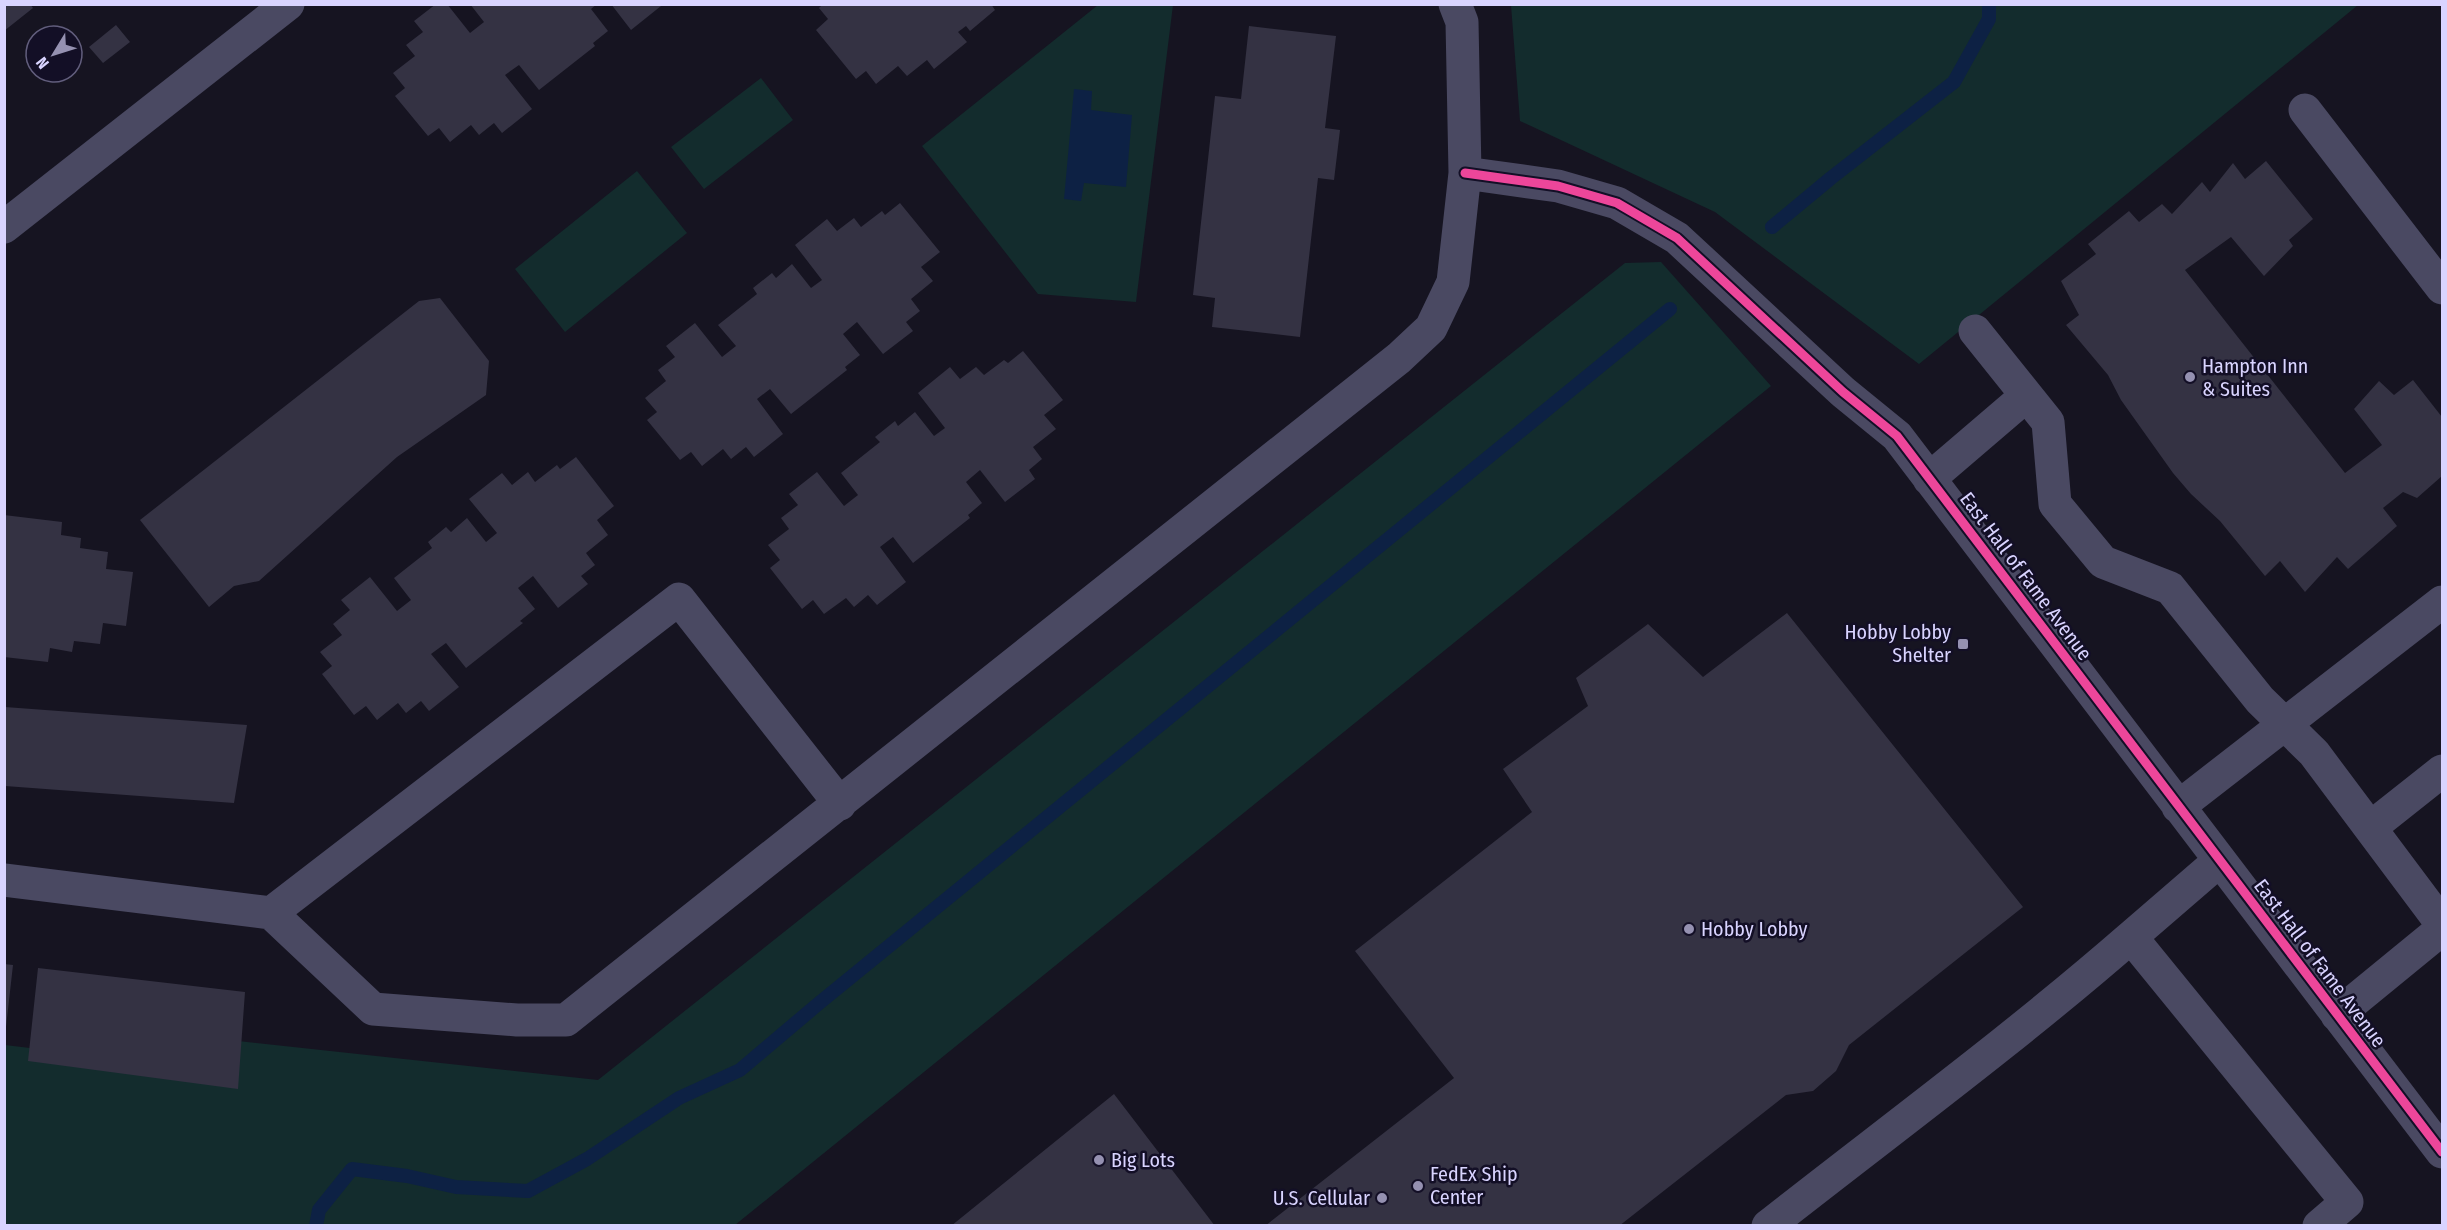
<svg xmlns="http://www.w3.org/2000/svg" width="2447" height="1230" font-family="'Fira Sans Condensed',sans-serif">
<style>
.green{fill:#132c2d}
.water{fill:#0d2144}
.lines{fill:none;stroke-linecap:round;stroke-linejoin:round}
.stream{stroke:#0d2144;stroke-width:14}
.building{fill:#343243}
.minor{stroke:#4a4962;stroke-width:33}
.cycleway-casing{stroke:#130f26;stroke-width:13}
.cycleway{stroke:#ed469a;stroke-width:9}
.poi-dot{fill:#9591b1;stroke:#130f26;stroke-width:2}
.labels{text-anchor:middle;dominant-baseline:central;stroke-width:5;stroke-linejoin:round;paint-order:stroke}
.poi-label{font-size:20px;fill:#d9d4ff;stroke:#130f26;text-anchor:start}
.street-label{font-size:20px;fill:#d9d4ff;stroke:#130f26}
</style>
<rect width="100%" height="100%" fill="#161421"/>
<path class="green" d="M1098 5H1173L1136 302 1038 294 922 146Z
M1511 5H2358L1919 364 1715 212 1520 121Z
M761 78 793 120 704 189 671 147Z
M637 171 687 233 565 332 515 269Z
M1661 262 1771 386 735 1225 5 1226V1045L171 1065 211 1038 598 1080 1625 263Z"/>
<path class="water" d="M1074 89 1092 91 1091 110 1132 115 1126 187 1084 183 1081 201 1064 199Z"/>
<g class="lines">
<path class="stream" d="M1772 227 1831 178 1954 82 1989 19V4
M316 1226 319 1210 352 1169 407 1176 456 1187 528 1191 587 1159 679 1098 740 1070 818 1004 1670 309"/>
</g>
<path class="building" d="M4 4H30L33 8 4 31Z
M436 4H447L470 33 484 22 470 4H597L591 9 608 31 593 43 595 46 539 90 519 65 505 75 532 109 502 133 494 123 479 135 471 125 450 142 439 128 428 136 395 96 405 88 393 73 415 56 406 45 423 32 414 21Z
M611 4H660L661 6 631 30Z
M823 4H991L995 10 970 31 966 26 958 32 967 42 934 69 927 60 907 76 898 66 876 84 866 71 856 79 816 30 828 19 819 8Z
M116 25 130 42 103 63 89 47Z
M1249 26 1336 36 1325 128 1340 130 1334 180 1318 178 1300 337 1212 327 1215 298 1193 295 1215 96 1241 99Z
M2266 161 2313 219 2289 240 2293 246 2264 276 2231 237 2185 270 2345 473 2382 445 2354 409 2379 381 2394 395 2413 380 2442 417V476L2417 498 2403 492 2383 508 2397 526 2348 569 2337 557 2305 592 2280 561 2265 576 2220 521 2191 494 2173 473 2121 400 2108 375 2066 325 2079 315 2061 281 2096 254 2088 244 2129 211 2139 222 2162 204 2172 214 2202 182 2210 192 2233 163 2245 179Z
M900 203 940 252 921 267 933 281 911 299 920 311 906 322 913 331 883 354 857 322 843 334 860 355 845 367 847 370 791 414 770 389 757 399 783 434 754 457 746 447 731 459 723 449 702 466 691 452 680 460 647 420 657 412 645 398 666 381 658 370 675 357 666 346 695 323 722 357 736 346 718 325 757 294 753 288 772 273 776 278 792 264 811 288 822 280 795 245 827 219 837 231 854 218 861 227 882 211 885 215Z
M440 298 489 361 486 395 397 457 259 581 234 586 209 607 140 520 419 301Z
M1023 351 1063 400 1044 415 1056 429 1033 447 1042 459 1029 470 1035 479 1005 502 980 470 966 482 982 503 968 515 970 518 913 563 893 537 880 547 906 582 877 605 868 595 854 607 846 598 824 614 813 600 802 609 770 568 780 560 768 545 789 529 781 518 798 505 789 494 817 472 844 506 858 495 841 473 880 442 875 437 895 421 898 426 915 412 934 436 945 428 918 393 950 367 960 379 976 367 984 375 1004 360 1008 363Z
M576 457 614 506 597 520 608 535 586 553 595 565 581 576 588 584 558 608 533 576 518 588 535 609 520 621 523 623 466 668 446 643 431 654 459 687 429 711 421 701 406 713 398 703 377 720 366 706 354 715 322 674 332 666 320 652 342 635 333 624 350 610 341 600 370 577 397 611 411 600 394 578 432 548 428 542 446 527 451 532 467 518 486 542 497 533 469 499 502 473 512 485 528 472 535 482 557 465 560 469Z
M4 515 62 522 61 535 81 538 80 548 108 552 106 569 133 572 126 626 103 623 100 644 74 641 72 652 50 648 48 662 4 657Z
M1787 613 2023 907 1849 1045 1836 1071 1813 1091 1786 1095 1619 1226H1265L1454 1078 1355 951 1532 812 1503 769 1588 706 1576 678 1648 624 1703 677Z
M5 707 247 725 234 803 5 786Z
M4 964 13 965 6 1027H4Z
M38 968 245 992 238 1089 28 1061Z
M1114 1094 1215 1226H951Z"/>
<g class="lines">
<path class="minor" d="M2305 110 2442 288
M1465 173 1558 186 1617 203 1677 238 1843 392 1897 436 2442 1152
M4 227 288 4
M1975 331 2048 422 2055 504 2103 562 2170 588 2260 700 2314 753 2442 924
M1929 479 2026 396
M2178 807 2442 602
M2370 828 2442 771
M4 880 271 913 373 1009 517 1020H566L1399 358 1431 328 1453 282 1465 173 1462 22 1455 4
M271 913 679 599 840 804
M2131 937 2219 861
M2337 1015 2442 929
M1768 1226C1890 1130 2014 1039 2131 937L2347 1202 2319 1226"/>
<defs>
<path id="cycleway" d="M1465 173 1558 186 1617 203 1677 238 1843 392 1897 436 2442 1152"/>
</defs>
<use href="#cycleway" class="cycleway-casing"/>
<use href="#cycleway" class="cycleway"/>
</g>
<g class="poi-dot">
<circle cx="2190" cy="377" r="6"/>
<rect x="1957" y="638" width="12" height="12" rx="3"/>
<circle cx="1689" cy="929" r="6"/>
<circle cx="1099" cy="1160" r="6"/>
<circle cx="1418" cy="1186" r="6"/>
<circle cx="1382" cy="1198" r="6"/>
</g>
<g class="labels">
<g class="poi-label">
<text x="2202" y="366">Hampton Inn<tspan x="2202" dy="23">&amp; Suites</tspan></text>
<text x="1951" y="632" text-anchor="end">Hobby Lobby<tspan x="1951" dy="23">Shelter</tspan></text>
<text x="1701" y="929">Hobby Lobby</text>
<text x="1111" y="1160">Big Lots</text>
<text x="1430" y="1174">FedEx Ship<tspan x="1430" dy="23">Center</tspan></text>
<text x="1370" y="1198" text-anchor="end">U.S. Cellular</text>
</g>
<g class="street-label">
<text transform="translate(2026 576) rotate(53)">East Hall of Fame Avenue</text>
<text transform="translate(2320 963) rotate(53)">East Hall of Fame Avenue</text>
</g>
</g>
<rect width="2447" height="1230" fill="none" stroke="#d9d4ff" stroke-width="12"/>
<g transform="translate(54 54) rotate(232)"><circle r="28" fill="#130f26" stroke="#625e7d" stroke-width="1.5"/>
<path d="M0-4.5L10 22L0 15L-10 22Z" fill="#9591b1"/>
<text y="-9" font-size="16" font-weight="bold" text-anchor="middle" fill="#d9d4ff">N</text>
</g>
</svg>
